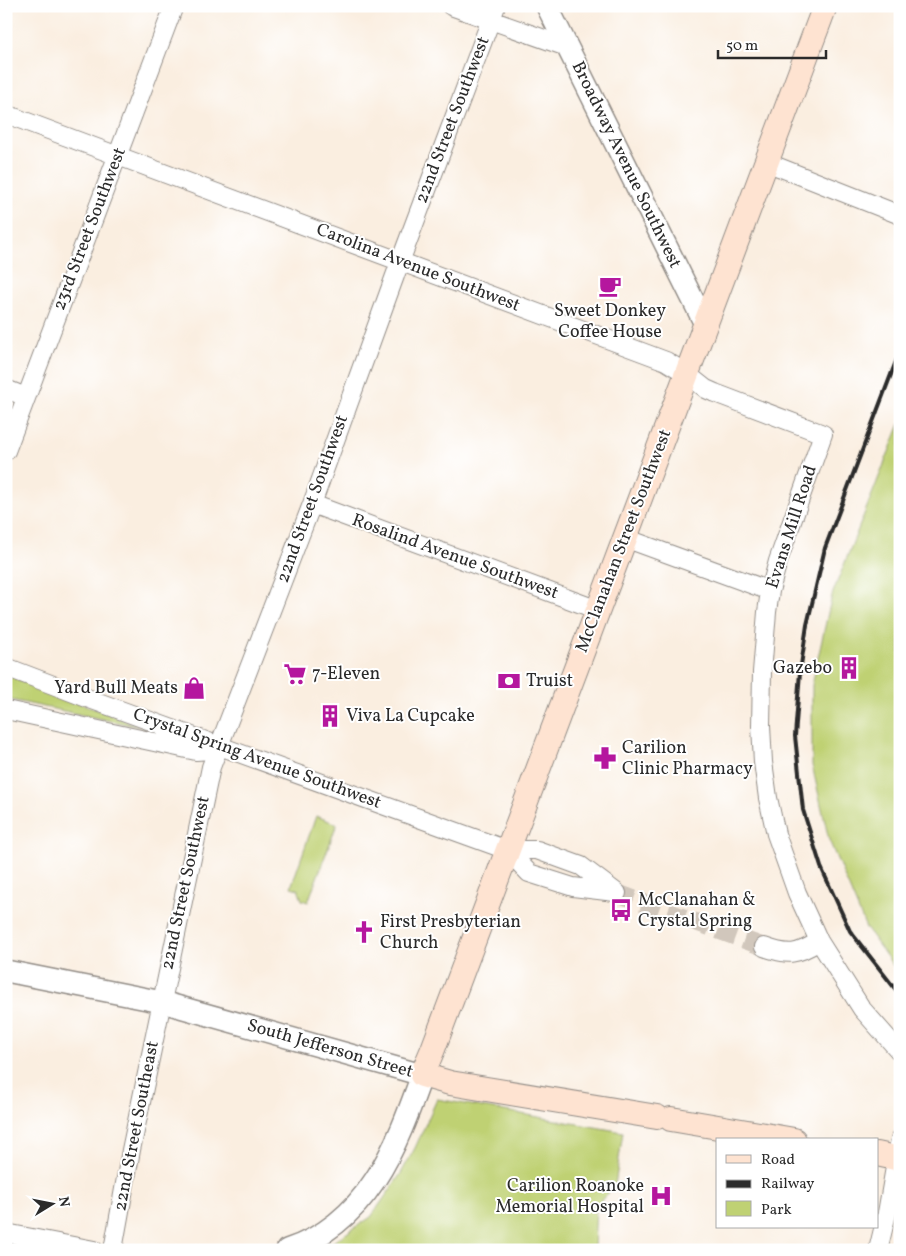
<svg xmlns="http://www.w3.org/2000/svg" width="906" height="1256" font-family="Vollkorn,serif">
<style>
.green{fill:#bfd173;stroke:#757e4f}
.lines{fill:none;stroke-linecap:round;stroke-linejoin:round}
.minor-tunnel{stroke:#d1c7bc;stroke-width:18;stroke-dasharray:18 9;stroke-linecap:butt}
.minor-casing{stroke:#928c86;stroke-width:20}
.tertiary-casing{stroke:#928c86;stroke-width:24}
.secondary-casing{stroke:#928c86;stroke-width:26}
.minor{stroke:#fff;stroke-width:18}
.tertiary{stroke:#fff;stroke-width:21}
.secondary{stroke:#fee3d1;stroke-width:24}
.rail{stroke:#2b2b2b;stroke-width:4}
.labels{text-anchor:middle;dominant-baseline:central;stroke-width:4;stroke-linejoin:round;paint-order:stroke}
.street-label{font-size:18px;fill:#2b2b2b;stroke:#fff}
.poi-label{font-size:18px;fill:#2b2b2b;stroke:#fff;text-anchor:start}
</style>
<rect width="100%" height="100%" fill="#fff"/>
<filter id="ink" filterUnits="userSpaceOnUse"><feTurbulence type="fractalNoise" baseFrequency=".02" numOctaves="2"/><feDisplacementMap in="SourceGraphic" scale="10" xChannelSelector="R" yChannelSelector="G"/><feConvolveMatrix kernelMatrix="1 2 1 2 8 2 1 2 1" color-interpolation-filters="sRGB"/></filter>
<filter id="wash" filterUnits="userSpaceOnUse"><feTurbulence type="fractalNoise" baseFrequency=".0096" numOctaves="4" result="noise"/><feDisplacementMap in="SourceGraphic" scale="20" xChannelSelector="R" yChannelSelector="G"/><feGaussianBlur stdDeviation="1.12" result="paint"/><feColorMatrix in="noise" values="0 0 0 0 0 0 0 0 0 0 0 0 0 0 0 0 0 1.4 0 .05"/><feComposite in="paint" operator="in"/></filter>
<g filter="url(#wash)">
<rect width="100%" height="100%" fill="#faeee0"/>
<path class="green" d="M900 424V975L866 928 829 840 812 765V685L832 595Z
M6 675 179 741 140 727 6 699Z
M316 816 337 824 308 902 302 900 298 889 291 887Z
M437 1099 623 1132 615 1185 596 1206 594 1250H321L371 1217 400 1175 415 1148Z"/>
</g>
<g filter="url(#ink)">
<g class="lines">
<path class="minor-tunnel" d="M617 893 764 947"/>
<defs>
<path id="minor" d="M451 6 567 47
M6 114 666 361 687 374 706 389 715 393 823 434 778 561 770 591 767 612 762 672 761 726 763 762 768 798 776 834 797 893 819 941 862 1009 900 1052
M766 162 900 215
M6 389 26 397
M6 451 174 6
M312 504 598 610
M625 538 770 591
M6 667 87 698 507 850H537L581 866 617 893
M6 710 196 751 211 750 220 745
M507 850 529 873 573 887 615 892
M764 947C789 956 797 955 819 941
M6 1233 94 1250
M113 1250 131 1150 211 767 312 504 400 262 496 6
M878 1250 887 1213 900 1139"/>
<path id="tertiary" d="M547 6 705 324
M6 971 162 1002 422 1075C396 1148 368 1223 287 1250"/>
<path id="secondary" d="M657 1117 450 1083 422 1075 433 1049 825 6
M671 1119 794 1140
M877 1154 900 1159"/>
</defs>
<use href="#minor" class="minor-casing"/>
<use href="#tertiary" class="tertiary-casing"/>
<use href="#secondary" class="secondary-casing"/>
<use href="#minor" class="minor"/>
<use href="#tertiary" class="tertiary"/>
<use href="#secondary" class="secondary"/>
<path class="rail" d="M900 351 825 548 807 625 800 672 795 736 803 810 821 867 850 931 900 995"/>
</g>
</g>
<defs>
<symbol id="cafe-bare" viewBox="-9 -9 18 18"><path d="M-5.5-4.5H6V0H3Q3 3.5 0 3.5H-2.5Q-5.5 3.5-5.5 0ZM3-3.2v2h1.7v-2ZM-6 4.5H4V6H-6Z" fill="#b5179e" stroke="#fff" stroke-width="2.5" paint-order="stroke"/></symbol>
<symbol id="building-bare" viewBox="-9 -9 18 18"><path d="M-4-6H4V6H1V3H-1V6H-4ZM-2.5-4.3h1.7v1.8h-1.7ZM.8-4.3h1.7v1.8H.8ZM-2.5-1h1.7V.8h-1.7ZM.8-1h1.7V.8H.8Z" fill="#b5179e" stroke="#fff" stroke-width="2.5" paint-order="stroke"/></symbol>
<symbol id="supermarket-bare" viewBox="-9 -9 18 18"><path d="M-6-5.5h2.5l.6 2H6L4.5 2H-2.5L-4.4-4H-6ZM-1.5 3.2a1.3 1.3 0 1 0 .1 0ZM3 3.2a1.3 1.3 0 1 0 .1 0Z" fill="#b5179e" stroke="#fff" stroke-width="2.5" paint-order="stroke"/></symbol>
<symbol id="bank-bare" viewBox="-9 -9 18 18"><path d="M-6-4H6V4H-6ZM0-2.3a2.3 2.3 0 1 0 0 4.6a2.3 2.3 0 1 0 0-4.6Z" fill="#b5179e" stroke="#fff" stroke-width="2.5" paint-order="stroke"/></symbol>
<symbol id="shop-bare" viewBox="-9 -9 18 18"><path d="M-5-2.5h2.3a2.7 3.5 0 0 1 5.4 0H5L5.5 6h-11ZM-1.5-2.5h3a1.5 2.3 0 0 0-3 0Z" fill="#b5179e" stroke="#fff" stroke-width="2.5" paint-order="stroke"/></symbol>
<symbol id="pharmacy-bare" viewBox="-9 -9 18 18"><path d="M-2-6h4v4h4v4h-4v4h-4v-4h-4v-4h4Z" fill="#b5179e" stroke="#fff" stroke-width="2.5" paint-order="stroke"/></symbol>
<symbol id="bus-bare" viewBox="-9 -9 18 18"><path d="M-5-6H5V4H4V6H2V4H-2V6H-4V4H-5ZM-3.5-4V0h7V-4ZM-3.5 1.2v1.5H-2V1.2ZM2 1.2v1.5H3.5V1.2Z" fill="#b5179e" stroke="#fff" stroke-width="2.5" paint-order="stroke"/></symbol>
<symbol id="church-bare" viewBox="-9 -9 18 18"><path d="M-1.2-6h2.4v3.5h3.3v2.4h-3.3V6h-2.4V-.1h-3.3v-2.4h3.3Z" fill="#b5179e" stroke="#fff" stroke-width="2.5" paint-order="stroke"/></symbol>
<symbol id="hospital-bare" viewBox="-9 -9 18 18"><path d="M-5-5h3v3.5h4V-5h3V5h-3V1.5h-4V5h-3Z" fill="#b5179e" stroke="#fff" stroke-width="2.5" paint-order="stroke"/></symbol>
</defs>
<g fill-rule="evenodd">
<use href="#cafe-bare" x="594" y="270" width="32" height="32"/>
<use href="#building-bare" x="833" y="652" width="32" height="32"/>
<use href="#supermarket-bare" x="279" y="658" width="32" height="32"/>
<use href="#bank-bare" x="493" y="665" width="32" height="32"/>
<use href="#shop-bare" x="178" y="672" width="32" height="32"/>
<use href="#building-bare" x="314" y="700" width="32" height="32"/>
<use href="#pharmacy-bare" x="589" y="742" width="32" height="32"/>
<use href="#bus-bare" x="605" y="894" width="32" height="32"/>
<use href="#church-bare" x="348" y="916" width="32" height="32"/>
<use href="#hospital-bare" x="645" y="1180" width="32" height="32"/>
</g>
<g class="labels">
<g class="street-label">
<text transform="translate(453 120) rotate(-69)">22nd Street Southwest</text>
<text transform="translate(626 165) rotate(64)">Broadway Avenue Southwest</text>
<text transform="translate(90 229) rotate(-69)">23rd Street Southwest</text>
<text transform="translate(418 268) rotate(21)">Carolina Avenue Southwest</text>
<text transform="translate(313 499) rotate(-70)">22nd Street Southwest</text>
<text transform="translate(792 527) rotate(-72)">Evans Mill Road</text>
<text transform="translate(624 541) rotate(-69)">McClanahan Street Southwest</text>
<text transform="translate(455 557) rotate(20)">Rosalind Avenue Southwest</text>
<text transform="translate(257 759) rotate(20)">Crystal Spring Avenue Southwest</text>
<text transform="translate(186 883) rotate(-78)">22nd Street Southwest</text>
<text transform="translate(330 1049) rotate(16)">South Jefferson Street</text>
<text transform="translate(137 1126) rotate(-79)">22nd Street Southeast</text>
</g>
<g class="poi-label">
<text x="610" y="311" text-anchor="middle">Sweet Donkey<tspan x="610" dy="21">Coffee House</tspan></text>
<text x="832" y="668" text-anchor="end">Gazebo</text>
<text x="312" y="674">7-Eleven</text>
<text x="526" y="681">Truist</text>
<text x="178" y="688" text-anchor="end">Yard Bull Meats</text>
<text x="346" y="716">Viva La Cupcake</text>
<text x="622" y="748">Carilion<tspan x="622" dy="21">Clinic Pharmacy</tspan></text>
<text x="638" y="900">McClanahan &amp;<tspan x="638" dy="21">Crystal Spring</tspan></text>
<text x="380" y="922">First Presbyterian<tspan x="380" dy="21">Church</tspan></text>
<text x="644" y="1186" text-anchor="end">Carilion Roanoke<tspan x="644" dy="21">Memorial Hospital</tspan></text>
</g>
</g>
<rect width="906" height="1256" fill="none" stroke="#fff" stroke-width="25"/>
<rect x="716" y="1138" width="162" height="90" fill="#ffffff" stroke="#aaaaaa"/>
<rect x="726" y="1155" width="25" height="8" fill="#fee3d1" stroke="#aaaaaa"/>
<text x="761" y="1164" font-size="15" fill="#2b2b2b">Road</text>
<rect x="726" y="1180" width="25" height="8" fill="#2b2b2b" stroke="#aaaaaa"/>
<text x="761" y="1188" font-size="15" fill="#2b2b2b">Railway</text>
<rect x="726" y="1201" width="25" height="15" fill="#bfd173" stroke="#aaaaaa"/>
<text x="761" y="1214" font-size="15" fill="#2b2b2b">Park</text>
<g transform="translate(52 1204) rotate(80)" stroke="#ffffff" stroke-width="4" paint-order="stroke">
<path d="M0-4L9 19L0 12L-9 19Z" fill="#2b2b2b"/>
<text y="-8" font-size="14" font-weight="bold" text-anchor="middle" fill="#2b2b2b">N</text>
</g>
<path d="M718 50v8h108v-8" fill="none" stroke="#2b2b2b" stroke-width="2.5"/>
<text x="726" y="50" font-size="15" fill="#2b2b2b" stroke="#ffffff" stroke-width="4" paint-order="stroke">50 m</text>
</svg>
